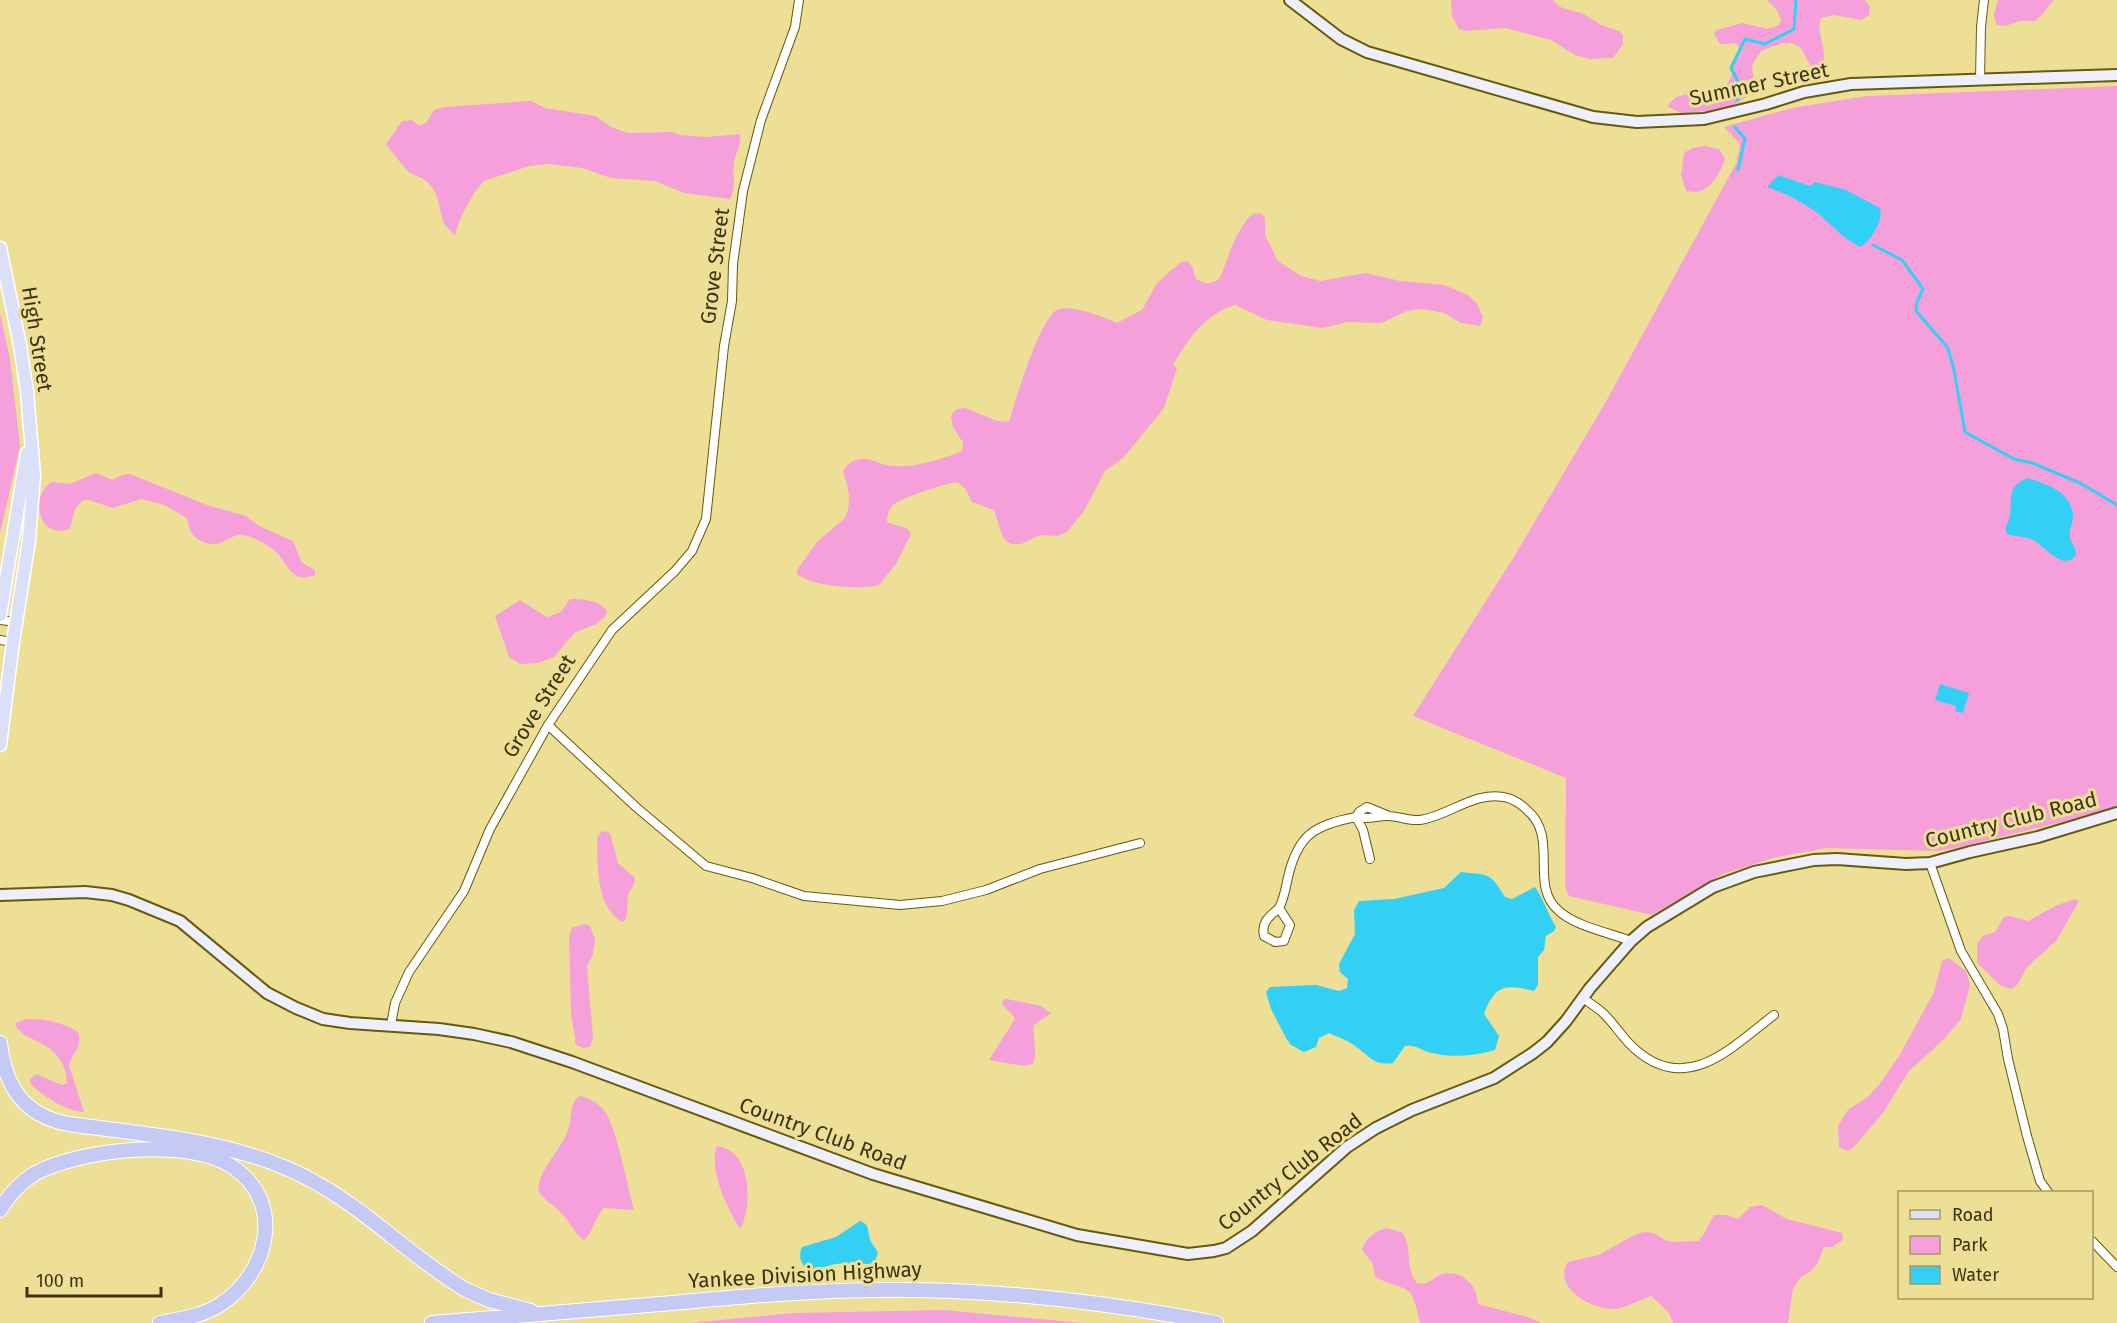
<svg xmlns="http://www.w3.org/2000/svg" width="2117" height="1323" font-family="'Fira Sans',sans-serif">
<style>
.green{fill:#f5a0db}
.water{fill:#33d0f5}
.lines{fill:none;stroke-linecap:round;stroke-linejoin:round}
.stream{stroke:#33d0f5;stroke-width:3}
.street-casing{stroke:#685a09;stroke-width:10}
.secondary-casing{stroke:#685a09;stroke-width:14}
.primary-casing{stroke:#fff;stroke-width:15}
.highway-casing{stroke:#fff;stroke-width:16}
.street{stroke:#fff;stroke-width:8}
.secondary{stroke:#edeffc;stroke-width:10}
.primary{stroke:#dcdff8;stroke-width:12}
.highway{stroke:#c4caf4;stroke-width:14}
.labels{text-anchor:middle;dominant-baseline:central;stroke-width:6;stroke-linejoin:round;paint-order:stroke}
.street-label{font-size:21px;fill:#3a3416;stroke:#eddf96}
</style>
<rect width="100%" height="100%" fill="#eddf96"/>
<path class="green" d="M1451 0H1553L1560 7 1584 14 1601 25 1619 31 1623 35V44L1613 58 1590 59 1575 55 1551 40 1505 28 1466 31 1459 29 1452 16Z
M1767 0H1864L1870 6 1869 15 1861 20 1834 15 1821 18C1815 34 1829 48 1822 68L1810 65 1801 48 1792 43H1782L1761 51 1752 65 1754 84 1748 96 1729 108 1683 114 1667 106 1676 97 1727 84 1732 75 1730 66 1740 49 1736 43 1720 44 1714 34 1716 30 1743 23 1767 29 1779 25 1781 20 1777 10Z
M1998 0H2054L2036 21C2030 21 2021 20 2016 22 2008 25 2004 28 1996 24L1994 15Z
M2117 86V808L1965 846 1938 851 1827 848 1773 858 1723 874 1652 915 1569 896 1565 886 1566 778 1413 716 1515 555 1604 405 1737 162 1740 144 1724 127 1792 108 1867 96Z
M531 101 545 108 596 116 611 127 628 133 672 132 680 135 706 137 740 134C742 144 736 152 734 162 732 175 737 187 730 199L684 193 655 181 611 178 582 168 548 164 529 166 484 181 474 193 460 219 455 235C452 232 447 228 445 225 438 211 441 197 430 185 423 177 418 177 410 173 408 172 387 146 386 144L402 121 412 120 419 126 426 123 434 110 444 107Z
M1706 146 1719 149 1725 158C1722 170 1711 191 1696 192 1693 192 1689 191 1686 191L1681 175 1684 153 1692 148Z
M1256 213 1262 214 1265 218V235L1278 261 1301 276 1320 281 1366 273 1400 281 1444 285 1468 295 1477 304 1483 317 1480 326 1461 323 1444 313 1423 309 1407 311 1381 323 1348 322 1323 328 1267 320 1235 305C1204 315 1189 338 1173 365L1177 368 1164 408 1123 458 1105 471 1084 511 1067 532 1057 536 1040 535 1021 544H1012L1006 541 1002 535 994 510 972 502C968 494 965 485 956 482 942 485 903 497 893 505 888 509 887 516 887 522L908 529 911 534 896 564 879 585C859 590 814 587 797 574V570L817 542 845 518C852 503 849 488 843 472 846 464 853 460 861 459 873 458 882 466 893 466 913 468 944 459 962 451L963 442C955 432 940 409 965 408L997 421 1009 422C1015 402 1041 313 1059 309 1074 305 1103 317 1117 323L1142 310 1157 283 1181 262 1187 261 1192 266 1196 279C1205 284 1211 285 1220 278 1226 263 1240 218 1256 213Z
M0 313 10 359 20 446 0 533Z
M96 473 112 480 122 475 130 474 207 505 246 516 259 526 293 541 302 563 315 570V575C290 584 290 565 275 551 268 545 252 535 241 535 233 535 227 540 220 543 210 547 195 540 191 532 189 528 188 522 187 518L164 505 141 499 113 508 89 500H83L75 509 70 529C36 540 30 494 52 482L70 484Z
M570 599C582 599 599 600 607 611L605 617 596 624 574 633 554 657 538 663 520 664 509 657 495 616 520 600 547 617 561 612Z
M602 831 610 833 618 863 635 878C635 885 632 887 629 893 626 902 629 911 625 920L622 922C595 906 598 865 597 838Z
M2074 899 2079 901 2056 941 2027 967 2017 985 2011 989 2000 985 1977 963V943L1983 936 1995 932 2004 917 2010 916 2028 921 2055 906Z
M584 924 590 926 595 939 593 954 587 966 593 1038 590 1047 583 1048 575 1044V1037L571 1015 569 935 572 928Z
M1949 958 1966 971 1970 985 1961 1019 1944 1039 1908 1072 1883 1113 1853 1148 1847 1151 1839 1147 1838 1126 1848 1110 1869 1096 1881 1082 1899 1056 1934 992 1942 961Z
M1007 999 1041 1006 1051 1013 1034 1025C1032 1038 1038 1052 1033 1064L1023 1066 989 1060 1015 1019 1012 1014 1002 1005 1003 1000Z
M26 1019C44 1019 63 1022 78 1032 83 1049 72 1051 69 1065L84 1112C67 1112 44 1096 31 1085L30 1079 36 1074 62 1085 67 1083C66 1039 19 1043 15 1023Z
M580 1096C589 1098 598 1103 604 1110 616 1124 628 1189 634 1210L604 1208C595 1217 593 1232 584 1240 575 1234 570 1222 562 1214 555 1206 543 1200 538 1190 540 1168 560 1151 568 1131 572 1120 569 1102 580 1096Z
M717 1146C752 1150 753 1206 740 1229 728 1210 708 1169 717 1146Z
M1762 1205 1787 1219 1842 1233 1843 1240 1832 1247H1824L1818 1262 1812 1270 1800 1278 1793 1288 1788 1323H1673L1669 1313 1651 1296C1640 1300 1628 1307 1616 1309 1594 1311 1551 1288 1568 1262L1599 1255 1634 1235 1644 1232 1654 1233 1665 1240 1672 1242 1698 1241 1702 1237 1714 1215H1726L1738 1219 1750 1207Z
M1387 1228 1403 1233C1413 1249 1405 1270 1417 1283 1432 1286 1432 1276 1443 1274 1463 1270 1477 1285 1478 1304L1531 1318 1541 1323H1420C1411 1279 1409 1294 1375 1277L1373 1264 1362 1250C1365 1238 1375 1231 1387 1228Z
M944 1310 1082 1323H690L793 1313Z"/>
<path class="water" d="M1778 175 1810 186 1815 182 1846 190 1880 208C1884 220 1871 240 1861 247 1844 240 1834 227 1821 216 1808 205 1783 192 1767 187Z
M2027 478C2046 484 2070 491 2073 514 2074 522 2068 530 2070 538 2072 544 2076 548 2076 555 2062 573 2044 544 2031 539 2024 536 2015 537 2007 534L2005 528C2018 510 2000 489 2027 478Z
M1940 684 1969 693 1963 713 1955 711 1956 706 1935 700Z
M1461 872C1489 875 1490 872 1505 897L1512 899 1535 887C1543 898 1548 914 1556 927L1554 931 1546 936 1544 950 1538 957V985L1534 991C1506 984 1495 984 1484 1014L1499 1036 1495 1050C1474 1056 1454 1058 1432 1053 1422 1051 1416 1044 1405 1046L1393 1063C1373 1066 1370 1056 1355 1046 1348 1040 1337 1037 1329 1033L1319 1038 1316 1047 1304 1052 1291 1045 1286 1038 1271 1009 1266 992 1270 987 1316 985 1339 991 1347 988 1348 979 1340 972 1339 964 1355 934 1354 910 1359 901 1394 899 1444 888Z
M860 1221C870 1225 867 1229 870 1239 871 1243 876 1248 878 1253L875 1261 870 1264C859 1264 847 1263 836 1264 828 1265 819 1270 812 1269 800 1268 798 1255 802 1247L836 1237Z"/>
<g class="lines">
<path class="stream" d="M1737 100 1741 87 1731 68 1745 39 1765 44 1794 29 1796 0
M1735 127 1745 139 1738 170
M1873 245 1902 260 1923 289 1917 302 1916 311 1948 348 1954 370 1965 432 2014 459 2032 463 2080 483 2117 505"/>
<defs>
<path id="street" d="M1980 80 1981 27 1984 0
M0 620 16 622
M0 640 13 642
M548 725 636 807 706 866 752 878 804 896 900 905 942 901 986 890 1040 869 1140 843
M1389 816 1367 807 1359 812 1356 817C1370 820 1375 816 1388 816 1398 816 1409 821 1420 820 1449 816 1477 789 1508 798 1514 800 1522 805 1527 810 1560 838 1528 885 1559 911 1575 926 1610 933 1631 941
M1930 863 1961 951 1998 1014 2003 1029 2008 1059 2027 1136 2040 1181 2048 1192
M1279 908C1269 917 1261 922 1264 936L1275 942 1284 941 1290 925 1279 908C1284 899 1286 887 1288 877 1298 834 1315 825 1356 817L1363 830 1370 859
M1583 998C1590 1004 1599 1008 1605 1015 1616 1026 1624 1040 1636 1050 1688 1095 1732 1047 1774 1015
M391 1025 395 1003 409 972 464 891 490 829 548 725 612 630 675 571 692 551 706 519 724 346 732 301 733 264 743 191 761 120 795 27 799 0
M2092 1241 2117 1267"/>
<path id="secondary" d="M1290 0 1341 39 1367 52 1593 117 1637 122 1704 119 1766 104 1804 92 1851 84 2117 75
M0 895 85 892 112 895 129 900 180 921 267 993 296 1008 323 1019 350 1023 439 1029 474 1034 511 1042 572 1062 873 1174 1077 1235 1188 1254 1214 1251 1226 1248 1252 1231 1347 1147 1376 1128 1412 1110 1494 1078 1533 1053 1547 1042 1566 1021 1590 988 1631 941 1647 927 1713 887 1754 872 1814 860 1837 859 1906 864 1930 863 1970 852 2038 837 2117 813"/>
<path id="primary" d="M0 248 20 345 27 392 34 475 29 540 13 642 0 745
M0 615 27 453"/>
<path id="highway" d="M0 1043C5 1086 23 1115 68 1124 154 1136 242 1140 318 1184 371 1214 414 1259 466 1290L489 1300 531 1311
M0 1210C8 1196 20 1183 34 1174 79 1149 189 1137 233 1167 286 1203 268 1273 221 1304 203 1316 181 1319 160 1323
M432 1323C512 1316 592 1310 672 1303 748 1296 823 1289 899 1290 1006 1290 1111 1303 1216 1323"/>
</defs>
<use href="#street" class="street-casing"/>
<use href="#secondary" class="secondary-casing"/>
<use href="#primary" class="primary-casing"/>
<use href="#highway" class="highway-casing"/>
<use href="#street" class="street"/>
<use href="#secondary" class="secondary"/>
<use href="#primary" class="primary"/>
<use href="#highway" class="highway"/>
</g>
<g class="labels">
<g class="street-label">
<text transform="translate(1759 84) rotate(-12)">Summer Street</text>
<text transform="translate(715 266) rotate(-83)">Grove Street</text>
<text transform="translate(37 339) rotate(81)">High Street</text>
<text transform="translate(539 706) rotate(-58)">Grove Street</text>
<text transform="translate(2011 820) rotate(-14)">Country Club Road</text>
<text transform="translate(823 1134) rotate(20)">Country Club Road</text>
<text transform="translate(1290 1172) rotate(-38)">Country Club Road</text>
<text transform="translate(805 1275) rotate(-3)">Yankee Division Highway</text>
</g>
</g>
<rect x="1898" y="1191" width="195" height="108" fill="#eddf96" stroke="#a59b63" stroke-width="1.5"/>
<rect x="1910" y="1210" width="30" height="9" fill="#dcdff8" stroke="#a59b63" stroke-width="1.5"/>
<text x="1952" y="1221" font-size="18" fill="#3a3416">Road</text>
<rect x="1910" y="1236" width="30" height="18" fill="#f5a0db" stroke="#a59b63" stroke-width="1.5"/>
<text x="1952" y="1251" font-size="18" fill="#3a3416">Park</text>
<rect x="1910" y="1266" width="30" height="18" fill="#33d0f5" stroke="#a59b63" stroke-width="1.5"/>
<text x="1952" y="1281" font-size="18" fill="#3a3416">Water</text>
<path d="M27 1287v9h134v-9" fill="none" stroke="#3a3416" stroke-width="3"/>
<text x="36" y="1287" font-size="18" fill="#3a3416" stroke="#eddf96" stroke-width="4.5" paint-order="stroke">100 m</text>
</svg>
